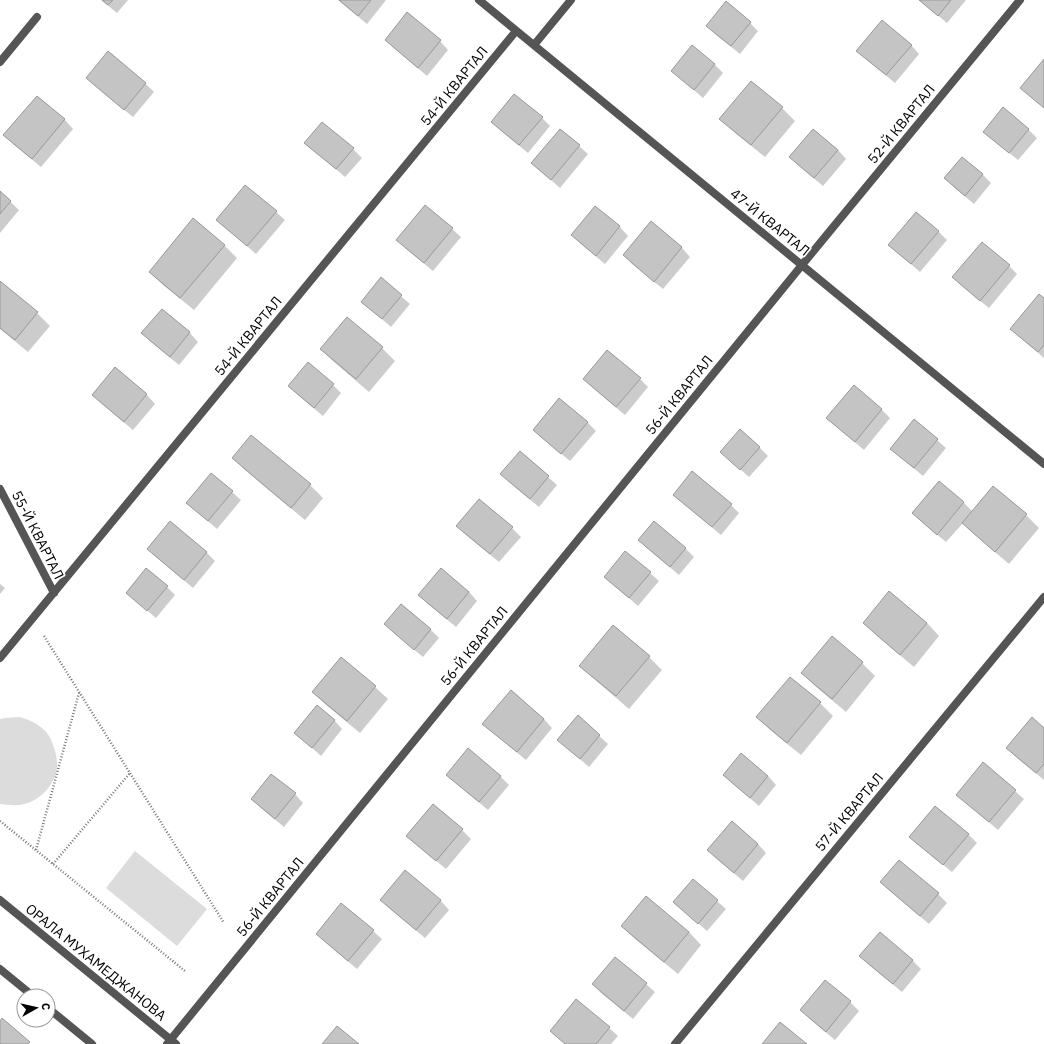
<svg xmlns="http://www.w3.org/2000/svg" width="1044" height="1044" font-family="'IBM Plex Sans',sans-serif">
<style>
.green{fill:#dcdcdc}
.shadow{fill:#0003}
.building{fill:#c4c4c4;stroke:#999}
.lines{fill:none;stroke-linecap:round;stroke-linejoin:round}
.path{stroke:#777;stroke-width:2.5;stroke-dasharray:1 2;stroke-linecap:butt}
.minor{stroke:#555;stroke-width:8}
.tertiary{stroke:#555;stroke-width:8}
.labels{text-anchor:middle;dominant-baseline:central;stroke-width:3.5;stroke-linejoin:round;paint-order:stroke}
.street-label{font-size:14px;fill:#000;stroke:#fff}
</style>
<rect width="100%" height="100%" fill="#fff"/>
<path class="green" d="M20 717C29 720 37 723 44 730 50 735 53 744 55 751 57 758 58 766 56 773 52 787 39 801 24 804 16 806 8 805 0 804V719L5 718Z
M135 851 207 909 177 946 106 888Z"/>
<path class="shadow" d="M101 0H128L117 13Z
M338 0H386L367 24Z
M919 0H966L947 23Z
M750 23 758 31 740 54 715 34 707 26Z
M386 40 440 41 448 50 427 76 394 48Z
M911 45 919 54 895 83 866 59Z
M692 46 715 65 723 73 703 98 681 79 672 71Z
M108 52 146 84 154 92 133 117 95 86 87 78Z
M37 97 65 120 73 129 41 167 13 144 5 135Z
M782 108 795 121 765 157 734 132 721 119Z
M542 118 550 126 528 153 501 131 492 122Z
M322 123 353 149 362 158 345 177 314 151 306 143Z
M1028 129 1037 138 1018 160 993 140Z
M579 146 588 154 560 188 532 163Z
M838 150 846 159 823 186 799 166 790 157Z
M963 158 983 175 991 183 974 204 954 187 946 178Z
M0 192 19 210 0 233Z
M425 206 452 229 461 237 433 271 406 249 398 240Z
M595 207 620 227 628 236 605 264 581 244 572 235Z
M276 212 285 220 256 254 226 228 217 220Z
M651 222 682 248 690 257 663 289 632 264 624 255Z
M938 231 947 240 920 272 898 253 889 245Z
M224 245 237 258 194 310 163 285 150 272Z
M1009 266 1017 274 989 308 962 286 954 277Z
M381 279 410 304 391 327 362 302Z
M0 282 37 313 50 326 28 352 0 329Z
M1044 299V358L1020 337 1011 329Z
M162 310 190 333 198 342 179 365 151 342 143 333Z
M382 348 395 361 369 392 334 362 321 349Z
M115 369 147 395 155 404 133 430 102 404 93 395Z
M585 379H640L648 387 625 415 593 388Z
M333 385 341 393 323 416 298 395 289 386Z
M854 386 882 410 890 418 864 450 836 426Z
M587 422 596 431 570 461 542 438 534 430Z
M937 440 946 448 923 476 900 457 892 449Z
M759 447 768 456 749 477 721 452Z
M520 452 548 477 557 485 539 507 510 483 502 474Z
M233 458 310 485 323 498 305 520 246 471Z
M939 482 964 503 973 512 1026 515 1039 528 1009 564 976 536 963 523 946 542 922 522 913 513Z
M232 492 241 500 217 529 196 511Z
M479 500 512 528 521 537 499 562 466 535 458 526Z
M683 503 731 505 739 513 721 535Z
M170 522 207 553 215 561 193 588 156 557 148 549Z
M655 523 686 549 694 557 679 575 648 549 640 540Z
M441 569 469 592 477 601 456 627 428 604 419 595Z
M650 573 659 581 638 606 614 585 605 577Z
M0 584 5 588 0 594Z
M167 587 175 595 156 618 136 601Z
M401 605 431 630 439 638 423 657 394 633 385 624Z
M864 623H927L939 636 914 667 877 636Z
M832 638 862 663 875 676 846 712 815 686 803 673Z
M649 657 662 670 629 709 593 678 580 666Z
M790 678 820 703 833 716 801 755 770 730 758 717Z
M375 687 388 699 360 733 326 705 313 692Z
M511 692 544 719 552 728 526 760 492 732 484 724Z
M578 717 608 744 589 767 558 740Z
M334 720 342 729 321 756 295 733Z
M1044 729V780L1016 757 1008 748Z
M724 775 768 776 776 785 759 806 732 783Z
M500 776 509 785 488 810 456 783Z
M1015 791 1024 799 998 830 966 803Z
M295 794 303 803 284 827 261 808 252 799Z
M433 805 462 830 471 839 446 869 416 844Z
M968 834 977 843 952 872 919 845Z
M758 844 766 853 743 881 717 859 709 850Z
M899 861 938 894 947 903 929 924 890 891 881 882Z
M405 872 441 901 449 910 425 938 390 909 382 900Z
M693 880 726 909 707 931 674 902Z
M622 926 689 932 701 945 678 974 635 939Z
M373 931 382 939 357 969 325 942Z
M861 956 912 960 921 969 902 992 869 965Z
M825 981 850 1002 859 1011 835 1040 810 1019 801 1010Z
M593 984H646L655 992 633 1019 601 993Z
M609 1028 618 1036 611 1044H565L551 1031Z"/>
<path class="building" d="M102 0H113L108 5Z
M339 0H371L358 16Z
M919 0H951L938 16Z
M726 1 751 22 731 46 706 26Z
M407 12 441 40 418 68 385 40Z
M882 20 912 45 886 75 856 51Z
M692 45 715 64 694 90 671 71Z
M108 51 146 83 124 110 86 78Z
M1044 59V108L1020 88Z
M751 81 783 107 751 145 719 119Z
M514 94 543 117 519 145 491 122Z
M37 96 65 119 32 159 3 135Z
M1003 107 1029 129 1009 153 983 132Z
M322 122 354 148 336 169 304 143Z
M560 129 580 145 551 180 531 163Z
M813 129 838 150 814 178 789 157Z
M962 157 983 174 965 196 944 178Z
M245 185 277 211 247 246 216 220Z
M0 191 11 201 0 214Z
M425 205 453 228 424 263 396 240Z
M595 206 620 226 596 256 571 235Z
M916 212 939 231 911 264 888 245Z
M193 218 225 245 180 298 149 272Z
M651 221 682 247 654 282 623 255Z
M982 242 1010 265 980 301 952 277Z
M381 277 402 295 382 319 361 302Z
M0 281 38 312 15 340 0 328Z
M1039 294 1044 298V345L1038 352 1010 329Z
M162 309 190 332 170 357 141 333Z
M347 317 383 347 356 379 320 349Z
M607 350 641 378 616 407 583 379Z
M308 362 334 384 314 408 288 386Z
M115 367 147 394 124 422 92 395Z
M854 385 882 409 855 442 826 418Z
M559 398 588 422 561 454 533 430Z
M914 419 938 439 914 468 890 449Z
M740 429 760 447 740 470 720 452Z
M251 435 311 484 291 508 232 458Z
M520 451 549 476 530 499 500 474Z
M692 471 732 504 712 527 673 495Z
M211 473 233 491 208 521 186 503Z
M939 481 964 502 937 535 912 513Z
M993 486 1027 514 995 552 962 523Z
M479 499 513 527 490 554 456 526Z
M170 521 207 552 184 580 147 549Z
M654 521 686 548 670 567 638 540Z
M625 551 651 572 629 598 604 577Z
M146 568 168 586 147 611 126 593Z
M441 568 469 592 447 619 418 595Z
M889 591 927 623 900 655 863 623Z
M401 604 431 629 414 650 384 624Z
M613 625 650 656 616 696 579 666Z
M832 636 863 662 832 699 801 673Z
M341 657 376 686 347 721 312 692Z
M790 677 821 702 787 743 756 717Z
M511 690 544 719 517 752 482 724Z
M317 705 335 720 312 748 294 733Z
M578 715 600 735 580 759 557 740Z
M1032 717 1044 728V764L1036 773 1006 748Z
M468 748 501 776 479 802 446 775Z
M741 753 768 776 750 798 723 775Z
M983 762 1016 790 989 822 956 795Z
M271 774 296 793 275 819 251 799Z
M433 804 463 829 436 861 406 836Z
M935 806 969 834 943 865 909 837Z
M732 821 758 844 734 873 707 850Z
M899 860 939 893 920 916 880 882Z
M405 870 441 900 416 930 380 900Z
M693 879 718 900 698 924 673 902Z
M646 896 689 932 664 962 621 926Z
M341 903 374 930 348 961 316 934Z
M880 932 913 960 893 984 859 956Z
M615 957 647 983 624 1011 592 984Z
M825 980 851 1001 826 1032 800 1010Z
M576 999 610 1027 596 1044H565L550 1031Z
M2 1018 30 1042 28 1044H0V1021Z
M780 1022 807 1044H762Z
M337 1026 359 1044H322Z"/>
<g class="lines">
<path class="path" d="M44 636 224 923
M0 821 185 971
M36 850 79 693
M53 864 130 773"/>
<path class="minor" d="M479 0 1044 464
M534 45 571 0
M0 62 37 17
M0 489 54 593
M0 658 516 31
M167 1044 802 265 1020 0
M675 1044 1044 597"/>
<path class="tertiary" d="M0 900 176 1044
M0 969 33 996
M48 1008 92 1044"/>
</g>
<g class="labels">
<g class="street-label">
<text transform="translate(454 86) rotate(-51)">54-Й КВАРТАЛ</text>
<text transform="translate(901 124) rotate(-51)">52-Й КВАРТАЛ</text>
<text transform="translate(770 222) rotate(39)">47-Й КВАРТАЛ</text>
<text transform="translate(248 336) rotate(-51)">54-Й КВАРТАЛ</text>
<text transform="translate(679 395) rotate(-51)">56-Й КВАРТАЛ</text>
<text transform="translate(38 535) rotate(63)">55-Й КВАРТАЛ</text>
<text transform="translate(474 646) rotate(-51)">56-Й КВАРТАЛ</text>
<text transform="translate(849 812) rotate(-50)">57-Й КВАРТАЛ</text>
<text transform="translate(270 897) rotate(-51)">56-Й КВАРТАЛ</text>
<text transform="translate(96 962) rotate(39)">ОРАЛА МУХАМЕДЖАНОВА</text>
</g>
</g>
<g transform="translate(36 1008) rotate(82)"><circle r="19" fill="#ffffff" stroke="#999999"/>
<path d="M0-3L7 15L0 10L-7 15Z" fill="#000000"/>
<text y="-6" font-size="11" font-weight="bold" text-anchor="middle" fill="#000000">С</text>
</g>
</svg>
